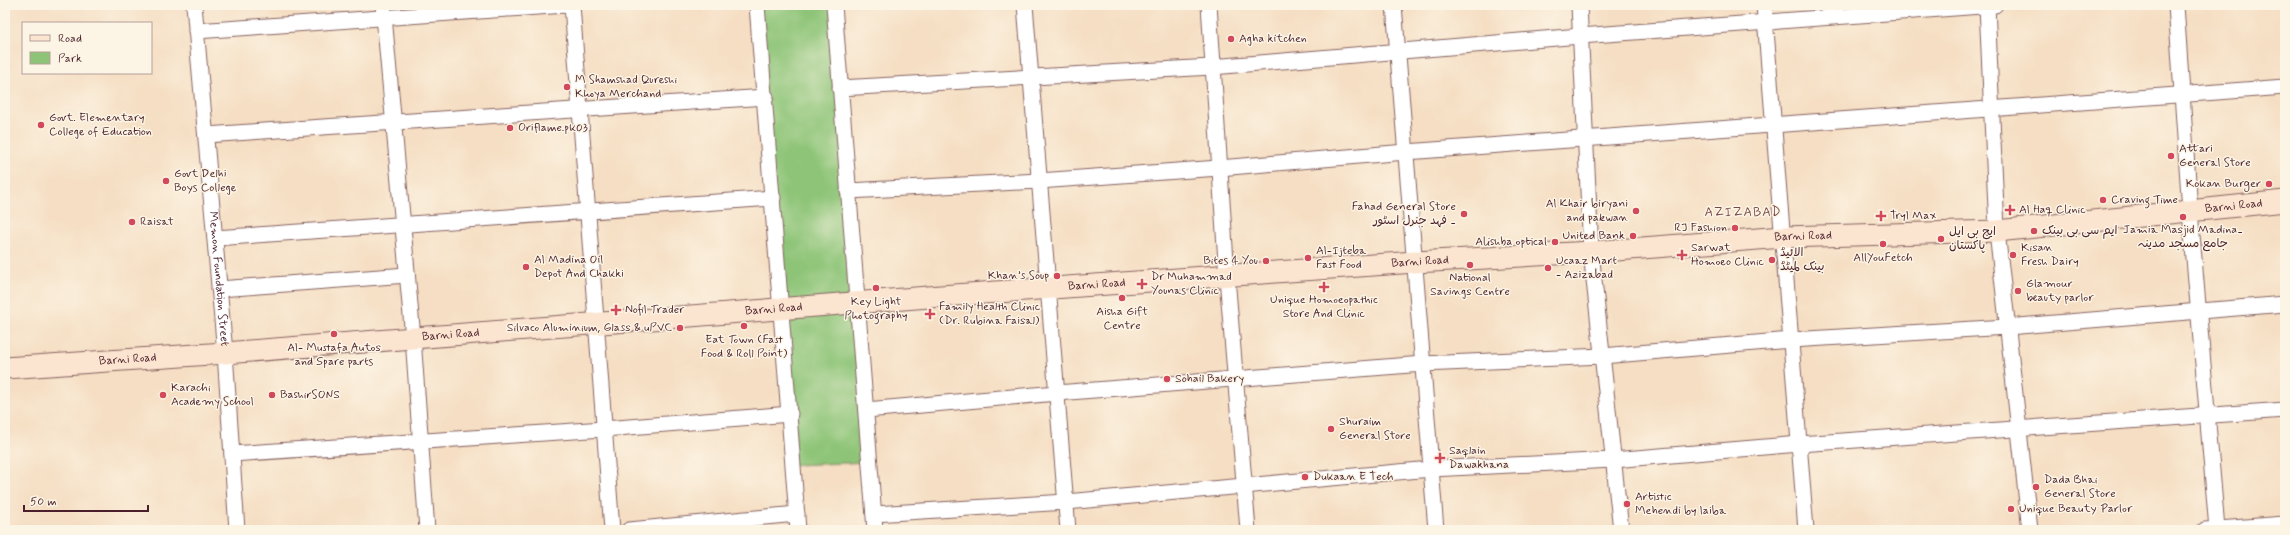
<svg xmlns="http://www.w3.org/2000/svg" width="2290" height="535" font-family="Mynerve,'Playpen Sans Arabic',sans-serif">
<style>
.green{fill:#8dc477;stroke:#6c7251}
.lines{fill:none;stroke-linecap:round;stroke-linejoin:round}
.street-casing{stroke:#866260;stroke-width:17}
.secondary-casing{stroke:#866260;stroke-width:23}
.street{stroke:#fff;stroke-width:15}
.secondary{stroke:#fce5d0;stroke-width:21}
.poi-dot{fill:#d1495b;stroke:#fcf5e5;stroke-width:1.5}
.labels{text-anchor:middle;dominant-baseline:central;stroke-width:3;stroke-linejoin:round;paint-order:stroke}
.poi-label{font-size:12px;fill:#4a1f2b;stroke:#fcf5e5;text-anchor:start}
.street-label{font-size:12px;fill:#4a1f2b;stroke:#fcf5e5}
.neighbourhood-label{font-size:13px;letter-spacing:1px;fill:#7a4849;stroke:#fcf5e5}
</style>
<rect width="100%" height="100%" fill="#fcf5e5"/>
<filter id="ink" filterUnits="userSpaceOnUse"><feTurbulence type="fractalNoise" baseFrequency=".025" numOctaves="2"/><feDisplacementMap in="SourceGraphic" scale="8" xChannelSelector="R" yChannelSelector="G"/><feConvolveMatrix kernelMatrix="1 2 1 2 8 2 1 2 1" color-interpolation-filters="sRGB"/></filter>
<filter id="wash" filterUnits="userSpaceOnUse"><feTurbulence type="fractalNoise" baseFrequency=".012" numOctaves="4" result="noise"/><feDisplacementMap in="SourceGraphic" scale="16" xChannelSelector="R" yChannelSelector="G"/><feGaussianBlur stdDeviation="0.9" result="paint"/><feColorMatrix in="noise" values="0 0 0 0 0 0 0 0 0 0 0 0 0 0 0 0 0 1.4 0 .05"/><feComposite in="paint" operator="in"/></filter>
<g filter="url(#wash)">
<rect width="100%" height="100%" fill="#f5dec3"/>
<path class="green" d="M757 5H834L870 462 794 465Z"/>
</g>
<g filter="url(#ink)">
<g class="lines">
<defs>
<g id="street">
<path id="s1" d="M194 5 225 353 237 530"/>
<path d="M383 5 413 338 427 530"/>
<path d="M572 5 612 530"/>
<path d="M757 5 798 530"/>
<path d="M834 5 875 530"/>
<path d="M1025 5 1068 530"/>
<path d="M1209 5 1227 277 1248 530"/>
<path d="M1394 5 1436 530"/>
<path d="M1579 5 1591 252 1621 530"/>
<path d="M1764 5 1806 530"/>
<path d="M1987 5 1997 231 2030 530"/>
<path d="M2176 5 2190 211 2217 529"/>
<path d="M196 31 566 5"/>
<path d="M840 88 1212 67 1580 36 1995 5"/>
<path d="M206 135 766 97"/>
<path d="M848 191 1039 181 1219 168 1406 152 2285 87"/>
<path d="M215 238 773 198"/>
<path d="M219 289 407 275"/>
<path d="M866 410 1057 393 1423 364 1602 356 1791 340 2007 327 2285 304"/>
<path d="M232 454 604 429 790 414"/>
<path d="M874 514 1066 502 1431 469 1613 460 1799 444 2285 410"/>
<path d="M629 530 797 514"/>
<path d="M2205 530 2285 524"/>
</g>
<g id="secondary">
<path id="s2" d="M5 368 225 353 941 296 1415 262 1591 252 1783 237 1997 231 2285 201"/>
</g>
</defs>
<use href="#street" class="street-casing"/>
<use href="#secondary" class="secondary-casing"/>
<use href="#street" class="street"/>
<use href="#secondary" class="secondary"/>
</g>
</g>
<g class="poi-dot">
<circle cx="1231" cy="39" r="4"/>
<circle cx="567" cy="87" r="4"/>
<circle cx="41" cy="125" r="4"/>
<circle cx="510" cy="128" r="4"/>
<circle cx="2171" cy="156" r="4"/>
<circle cx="166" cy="181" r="4"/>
<circle cx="2269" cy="184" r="4"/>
<circle cx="2103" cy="200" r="4"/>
<path d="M2008 204h4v4h4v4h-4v4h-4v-4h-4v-4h4z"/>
<circle cx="1636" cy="211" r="4"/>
<circle cx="1464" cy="214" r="4"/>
<path d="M1879 210h4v4h4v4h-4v4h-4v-4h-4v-4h4z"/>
<circle cx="2183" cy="217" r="4"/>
<circle cx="132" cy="222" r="4"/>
<circle cx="1735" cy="228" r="4"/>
<circle cx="2034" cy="231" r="4"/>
<circle cx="1633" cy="236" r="4"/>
<circle cx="1941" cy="239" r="4"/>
<circle cx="1555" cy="242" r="4"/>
<circle cx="1883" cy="244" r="4"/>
<path d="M1680 249h4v4h4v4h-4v4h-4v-4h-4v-4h4z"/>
<circle cx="2013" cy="255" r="4"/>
<circle cx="1308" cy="258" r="4"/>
<circle cx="1772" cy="260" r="4"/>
<circle cx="1266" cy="261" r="4"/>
<circle cx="1470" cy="265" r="4"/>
<circle cx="526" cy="267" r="4"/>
<circle cx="1548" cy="268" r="4"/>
<circle cx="1057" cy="276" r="4"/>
<path d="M1140 278h4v4h4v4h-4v4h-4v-4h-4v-4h4z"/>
<path d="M1322 281h4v4h4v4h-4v4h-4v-4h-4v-4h4z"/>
<circle cx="876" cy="288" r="4"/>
<circle cx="2018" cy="291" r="4"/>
<circle cx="1122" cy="298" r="4"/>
<path d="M614 304h4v4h4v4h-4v4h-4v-4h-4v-4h4z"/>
<path d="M928 308h4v4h4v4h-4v4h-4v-4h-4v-4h4z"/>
<circle cx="744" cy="326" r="4"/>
<circle cx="680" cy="328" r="4"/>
<circle cx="334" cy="334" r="4"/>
<circle cx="1167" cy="379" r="4"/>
<circle cx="163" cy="395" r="4"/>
<circle cx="272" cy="395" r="4"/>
<circle cx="1331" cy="429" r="4"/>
<path d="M1438 452h4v4h4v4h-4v4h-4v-4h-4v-4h4z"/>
<circle cx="1305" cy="477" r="4"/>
<circle cx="2036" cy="487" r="4"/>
<circle cx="1627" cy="504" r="4"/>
<circle cx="2011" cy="509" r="4"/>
</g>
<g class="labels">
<g class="poi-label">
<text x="1239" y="39">Agha kitchen</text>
<text x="575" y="80">M Shamshad Qureshi<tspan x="575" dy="14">Khoya Merchand</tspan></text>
<text x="49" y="118">Govt. Elementary<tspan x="49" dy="14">College of Education</tspan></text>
<text x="518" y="128">Oriflame.pk03</text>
<text x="2179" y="149">Attari<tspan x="2179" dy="14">General Store</tspan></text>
<text x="174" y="174">Govt Delhi<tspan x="174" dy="14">Boys College</tspan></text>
<text x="2261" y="184" text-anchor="end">Kokan Burger</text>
<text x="2111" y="200">Craving Time</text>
<text x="1628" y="204" text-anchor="end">Al Khair biryani<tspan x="1628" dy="14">and pakwan</tspan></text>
<text x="1456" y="207" text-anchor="end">Fahad General Store<tspan x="1456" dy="14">۔ فہد جنرل اسٹور</tspan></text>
<text x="2019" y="210">Al Haq Clinic</text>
<text x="1890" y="216">Tryl Max</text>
<text x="140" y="222">Raisat</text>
<text x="1727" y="228" text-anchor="end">RJ Fashion</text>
<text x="2183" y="230" text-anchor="middle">Jamia Masjid Madina۔<tspan x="2183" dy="14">جامع مسجد مدینہ</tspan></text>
<text x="2042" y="231">ایم سی بی بینک</text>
<text x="1949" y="232">ایچ بی ایل<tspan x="1949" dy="14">پاکستان</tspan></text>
<text x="1625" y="236" text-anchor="end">United Bank</text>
<text x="1547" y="242" text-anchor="end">Alishba optical</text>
<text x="1691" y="248">Sarwat<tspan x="1691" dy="14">Homoeo Clinic</tspan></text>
<text x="2021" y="248">Kisan<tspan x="2021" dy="14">Fresh Dairy</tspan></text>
<text x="1316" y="251">Al-Ijteba<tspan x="1316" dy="14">Fast Food</tspan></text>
<text x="1780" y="253">الائیڈ<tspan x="1780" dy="14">بینک لمیٹڈ</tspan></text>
<text x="1883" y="258" text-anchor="middle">AllYouFetch</text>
<text x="534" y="260">Al Madina Oil<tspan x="534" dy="14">Depot And Chakki</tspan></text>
<text x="1258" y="261" text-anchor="end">Bites 4 You</text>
<text x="1556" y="261">Ucaaz Mart<tspan x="1556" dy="14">- Azizabad</tspan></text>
<text x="1049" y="276" text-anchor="end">Khan’s Soup</text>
<text x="1151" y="277">Dr Muhammad<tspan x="1151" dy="14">Younas Clinic</tspan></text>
<text x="1470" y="278" text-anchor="middle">National<tspan x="1470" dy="14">Savings Centre</tspan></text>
<text x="2026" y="284">Glamour<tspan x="2026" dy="14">beauty parlor</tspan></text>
<text x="1324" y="300" text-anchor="middle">Unique Homoeopathic<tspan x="1324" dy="14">Store And Clinic</tspan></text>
<text x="876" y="302" text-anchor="middle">Key Light<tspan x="876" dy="14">Photography</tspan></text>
<text x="939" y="307">Family Health Clinic<tspan x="939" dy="14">(Dr. Rubina Faisal)</tspan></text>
<text x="625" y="310">Nofil Trader</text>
<text x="1122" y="312" text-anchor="middle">Aisha Gift<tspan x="1122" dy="14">Centre</tspan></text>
<text x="672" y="328" text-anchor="end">Silvaco Aluminium, Glass &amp; uPVC</text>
<text x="744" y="340" text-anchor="middle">Eat Town (Fast<tspan x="744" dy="14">Food &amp; Roll Point)</tspan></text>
<text x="334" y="348" text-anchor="middle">Al- Mustafa Autos<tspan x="334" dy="14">and Spare parts</tspan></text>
<text x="1175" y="379">Sohail Bakery</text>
<text x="171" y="388">Karachi<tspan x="171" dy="14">Academy School</tspan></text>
<text x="280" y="395">BashirSONS</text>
<text x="1339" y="422">Shuraim<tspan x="1339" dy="14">General Store</tspan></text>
<text x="1449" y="451">Saqlain<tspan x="1449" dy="14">Dawakhana</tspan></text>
<text x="1313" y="477">Dukaan E Tech</text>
<text x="2044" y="480">Dada Bhai<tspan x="2044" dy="14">General Store</tspan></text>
<text x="1635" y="497">Artistic<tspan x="1635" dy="14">Mehendi by laiba</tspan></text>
<text x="2019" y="509">Unique Beauty Parlor</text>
</g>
<g class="street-label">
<text stroke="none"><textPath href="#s2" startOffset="2235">Barni Road</textPath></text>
<text stroke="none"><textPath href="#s2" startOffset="1803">Barni Road</textPath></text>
<text stroke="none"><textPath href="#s2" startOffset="1419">Barni Road</textPath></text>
<text stroke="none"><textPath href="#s1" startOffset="275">Memon Foundation Street</textPath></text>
<text stroke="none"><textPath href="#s2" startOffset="1095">Barni Road</textPath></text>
<text stroke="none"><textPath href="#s2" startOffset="771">Barni Road</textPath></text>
<text stroke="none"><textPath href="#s2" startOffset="447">Barni Road</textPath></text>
<text stroke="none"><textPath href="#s2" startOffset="123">Barni Road</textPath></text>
</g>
<g class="neighbourhood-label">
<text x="1743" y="212">AZIZABAD</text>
</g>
</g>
<rect width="2290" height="535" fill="none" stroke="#fcf5e5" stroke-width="20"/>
<rect x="22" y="22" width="130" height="52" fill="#fcf5e5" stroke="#b59f9b"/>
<rect x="30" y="35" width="20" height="6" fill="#fce5d0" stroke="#b59f9b"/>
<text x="58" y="42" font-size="12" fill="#4a1f2b">Road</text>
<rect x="30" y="52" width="20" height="12" fill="#8dc477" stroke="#b59f9b"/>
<text x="58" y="62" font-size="12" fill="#4a1f2b">Park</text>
<path d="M24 505v6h124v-6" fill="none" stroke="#4a1f2b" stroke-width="2"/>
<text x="30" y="505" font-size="12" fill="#4a1f2b" stroke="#fcf5e5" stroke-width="3" paint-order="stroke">50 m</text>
</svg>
